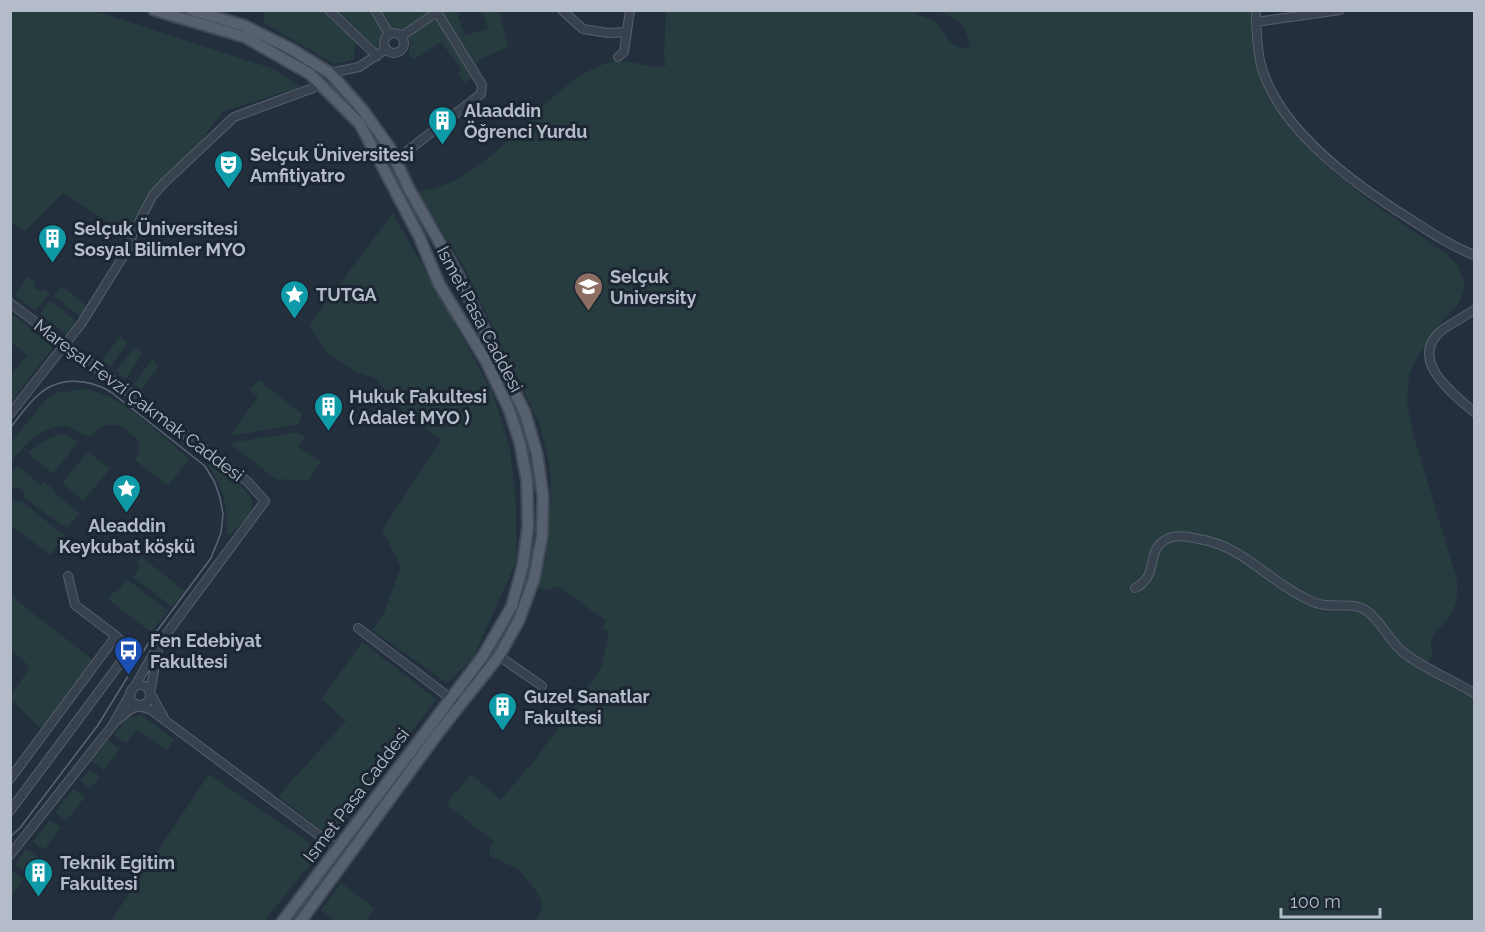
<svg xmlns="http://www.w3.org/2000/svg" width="1485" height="932" font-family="Raleway,sans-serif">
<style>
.green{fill:#263c3f}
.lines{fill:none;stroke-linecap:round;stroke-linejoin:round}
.minor-casing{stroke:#565f6c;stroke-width:10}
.major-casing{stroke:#414a57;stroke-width:14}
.minor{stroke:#38414e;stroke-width:8}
.major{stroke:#56606e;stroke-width:10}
.tram{stroke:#5a6575;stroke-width:1.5}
.labels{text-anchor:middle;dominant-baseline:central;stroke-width:6;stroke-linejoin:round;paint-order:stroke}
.poi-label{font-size:18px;font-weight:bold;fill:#b4bcc9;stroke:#1d2633;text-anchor:start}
.street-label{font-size:18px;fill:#b4bcc9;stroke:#1d2633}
</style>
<rect width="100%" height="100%" fill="#242f3e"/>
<path class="green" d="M11 11H95L274 69 300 87 222 112 201 141 161 179 124 233 63 193 25 232 11 222Z
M265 11H456L465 35 488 29 482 11H499L508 47 479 60 472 78 465 83 458 74 462 70 441 42 413 60 409 54 410 39 403 30 395 27 380 37 377 51 369 42 354 46V60L334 64 263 22Z
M666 11H916C919 18 925 16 932 20 946 30 950 53 970 47 966 22 959 21 938 11H1253C1253 29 1253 47 1257 65 1275 145 1382 208 1445 253L1458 265 1465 284 1460 302 1439 325 1418 356 1409 375 1407 401 1412 430 1457 580C1458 594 1457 608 1447 620 1442 626 1435 631 1432 638 1428 648 1438 656 1426 663L1474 694V921H535L543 907 539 895 523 874 514 867 490 856 489 849 494 841 448 806 449 800 471 774 501 800 537 757 601 669 609 632 602 627 606 621 558 586 546 591 538 586 546 556 551 498 550 468 540 425 464 267 418 192C430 189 442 186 454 181 470 173 489 158 502 146 534 117 565 77 607 63 626 56 647 70 666 66L664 58Z
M393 213 493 393 510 449 516 505 517 560 473 658 447 683 372 630 384 613 401 567 382 530 442 439 410 419 375 378 357 372 328 354 309 325Z
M28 277 34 281V288L41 291 45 289 50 294 35 311 15 295Z
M62 286 87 306 79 316 54 296Z
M50 301 76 321 66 334 40 314Z
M11 313 53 347 11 402V375L27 355 11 342Z
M120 336 128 342 110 367 102 361Z
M135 347 143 353 126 379 116 371Z
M152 360 159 366 141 390 133 385Z
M259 380 302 414 299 424 230 436 258 397 249 389Z
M84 389C122 394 160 435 189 459L168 486 135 460 139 453 138 440 120 425H102L90 437C81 436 74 427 64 426 41 425 25 446 11 461V443L45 400 56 393Z
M297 432 306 438 300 443 299 447 321 462 308 481 276 479 229 443Z
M63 434 78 442 53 474 28 453C38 443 49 437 63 434Z
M88 452 110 469 83 501 62 483Z
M210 461C221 469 253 491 252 504 252 516 237 527 230 535L227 533C227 504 224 488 208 465Z
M18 466 41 485 43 482 55 490 54 493 80 513 67 528 24 498V491L20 488 11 487V474Z
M11 501 16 503 21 501 65 536 51 555 11 526Z
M141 557 185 591 172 607 133 577 140 567 136 563Z
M127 579 168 611 151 632 108 599 113 592 116 593Z
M10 595 93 660 42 730 11 699V696L30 667 11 649Z
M362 642 436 699 332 838 278 796 346 721 322 699Z
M141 715 174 739 167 751 137 729 126 743 114 735 127 719Z
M108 740 120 749 104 770 92 761Z
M90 769 100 777 90 789 80 781Z
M209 774 321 851 264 921H111Z
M74 789 85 797 66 821 55 812Z
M50 820 61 828 44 850 33 842Z
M26 849 38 857 27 873 15 865Z
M11 870 23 879 11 895 10 871Z
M341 883 375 909 365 921H336L321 910Z"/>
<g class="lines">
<defs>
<path id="minor" d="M329 10 377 56
M375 10 389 34
M562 10 583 29 608 33 627 32
M1256 10C1256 27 1257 44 1260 61 1275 125 1346 178 1399 212 1423 227 1448 245 1474 255
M1256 22 1340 10
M384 43a10 10 0 1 1 20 0a10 10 0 1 1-20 0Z
M402 36 437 12 482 85 481 94 406 152
M618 57 624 52 630 10
M330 73 359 67 386 49
M10 303 248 482 265 501 159 644
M1474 310C1464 317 1452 323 1442 330 1407 359 1452 393 1474 412
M10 414 81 324 129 247 133 233 153 195 165 182 234 117 313 88
M1135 588C1162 576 1142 546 1172 537 1181 535 1190 537 1199 539 1243 546 1267 580 1305 598 1312 602 1319 605 1327 605 1341 607 1354 602 1367 611 1382 622 1389 641 1403 652 1424 669 1451 679 1474 693
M358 628 450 698 462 704
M499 656 542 686
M130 695a10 10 0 1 1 20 0a10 10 0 1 1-20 0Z
M116 721 131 709 139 706 151 710 336 848
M10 779 116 636
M10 811 130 650 116 636 75 605 68 576
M10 855 112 726 159 644 150 693 164 718"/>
<path id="major" d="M154 10 245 37 310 74 360 124 419 236 439 284 486 361 509 409 520 443 527 481 528 527 523 565 512 606 483 656 282 922
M191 10 245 26 291 49 330 73 362 109 390 148 409 189 457 273 525 413 537 454 543 497 542 536 534 579 519 620 499 656 438 733 300 922"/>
</defs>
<use href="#minor" class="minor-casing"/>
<use href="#major" class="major-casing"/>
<use href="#minor" class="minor"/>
<use href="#major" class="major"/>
<path class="tram" d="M10 428C19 417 27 405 37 396 58 376 88 378 111 392L205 466 215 483 220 498 223 514 221 533 211 558 151 639 98 725 20 828 10 837"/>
</g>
<defs>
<symbol id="building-pin" viewBox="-11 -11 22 30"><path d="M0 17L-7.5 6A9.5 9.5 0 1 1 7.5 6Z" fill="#0f9aa8" stroke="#1d2633"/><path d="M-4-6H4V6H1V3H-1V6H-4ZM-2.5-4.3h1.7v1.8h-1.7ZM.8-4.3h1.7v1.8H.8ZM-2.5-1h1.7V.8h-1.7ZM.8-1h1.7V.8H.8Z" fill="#fff"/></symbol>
<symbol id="theatre-pin" viewBox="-11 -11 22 30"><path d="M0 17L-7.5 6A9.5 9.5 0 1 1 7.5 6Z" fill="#0f9aa8" stroke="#1d2633"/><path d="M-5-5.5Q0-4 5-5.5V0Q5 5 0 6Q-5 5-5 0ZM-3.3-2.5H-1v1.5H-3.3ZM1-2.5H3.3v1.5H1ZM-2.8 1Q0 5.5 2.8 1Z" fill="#fff"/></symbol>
<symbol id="university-pin" viewBox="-11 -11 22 30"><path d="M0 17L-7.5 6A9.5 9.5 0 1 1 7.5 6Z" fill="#8d6e63" stroke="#1d2633"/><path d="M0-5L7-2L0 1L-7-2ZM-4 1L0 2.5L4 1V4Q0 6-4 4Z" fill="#fff"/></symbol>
<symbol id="sight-pin" viewBox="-11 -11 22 30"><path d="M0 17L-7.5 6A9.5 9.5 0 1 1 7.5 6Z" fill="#0f9aa8" stroke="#1d2633"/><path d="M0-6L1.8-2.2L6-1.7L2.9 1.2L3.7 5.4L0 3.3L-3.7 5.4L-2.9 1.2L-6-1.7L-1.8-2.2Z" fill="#fff"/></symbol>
<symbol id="bus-pin" viewBox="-11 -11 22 30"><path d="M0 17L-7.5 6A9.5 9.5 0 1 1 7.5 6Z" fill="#1a4fb4" stroke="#1d2633"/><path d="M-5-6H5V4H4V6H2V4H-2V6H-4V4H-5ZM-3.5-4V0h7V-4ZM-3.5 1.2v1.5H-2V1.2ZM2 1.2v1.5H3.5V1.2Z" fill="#fff"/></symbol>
</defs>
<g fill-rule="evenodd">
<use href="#building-pin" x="426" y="104" width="33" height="45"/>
<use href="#theatre-pin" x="212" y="148" width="33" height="45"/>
<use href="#building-pin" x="36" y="222" width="33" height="45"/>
<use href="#university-pin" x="572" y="270" width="33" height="45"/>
<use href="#sight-pin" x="278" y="278" width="33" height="45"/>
<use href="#building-pin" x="312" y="390" width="33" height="45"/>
<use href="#sight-pin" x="110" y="472" width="33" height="45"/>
<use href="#bus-pin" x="112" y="634" width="33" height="45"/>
<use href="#building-pin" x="486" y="690" width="33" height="45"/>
<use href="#building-pin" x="22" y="856" width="33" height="45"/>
</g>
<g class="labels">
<g class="poi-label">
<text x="464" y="110">Alaaddin<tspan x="464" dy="21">Öğrenci Yurdu</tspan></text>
<text x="250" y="154">Selçuk Üniversitesi<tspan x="250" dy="21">Amfitiyatro</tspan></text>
<text x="74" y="228">Selçuk Üniversitesi<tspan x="74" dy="21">Sosyal Bilimler MYO</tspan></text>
<text x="610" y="276">Selçuk<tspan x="610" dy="21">University</tspan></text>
<text x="316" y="294">TUTGA</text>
<text x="349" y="396">Hukuk Fakultesi<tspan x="349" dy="21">( Adalet MYO )</tspan></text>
<text x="127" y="525" text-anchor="middle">Aleaddin<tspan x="127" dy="21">Keykubat köşkü</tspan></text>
<text x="150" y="640">Fen Edebiyat<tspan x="150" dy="21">Fakultesi</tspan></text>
<text x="524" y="696">Guzel Sanatlar<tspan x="524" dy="21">Fakultesi</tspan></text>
<text x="60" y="862">Teknik Egitim<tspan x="60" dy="21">Fakultesi</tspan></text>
</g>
<g class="street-label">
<text transform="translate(480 319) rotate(62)">Ismet Pasa Caddesi</text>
<text transform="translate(139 400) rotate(37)">Mareşal Fevzi Çakmak Caddesi</text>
<text transform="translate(356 795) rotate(-53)">Ismet Pasa Caddesi</text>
</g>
</g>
<rect width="1485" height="932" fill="none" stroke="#b4bcc9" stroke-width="24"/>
<path d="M1281 908v9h99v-9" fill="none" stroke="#b4bcc9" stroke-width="3"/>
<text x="1290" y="908" font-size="18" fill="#b4bcc9" stroke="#1d2633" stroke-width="4.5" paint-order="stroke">100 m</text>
</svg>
